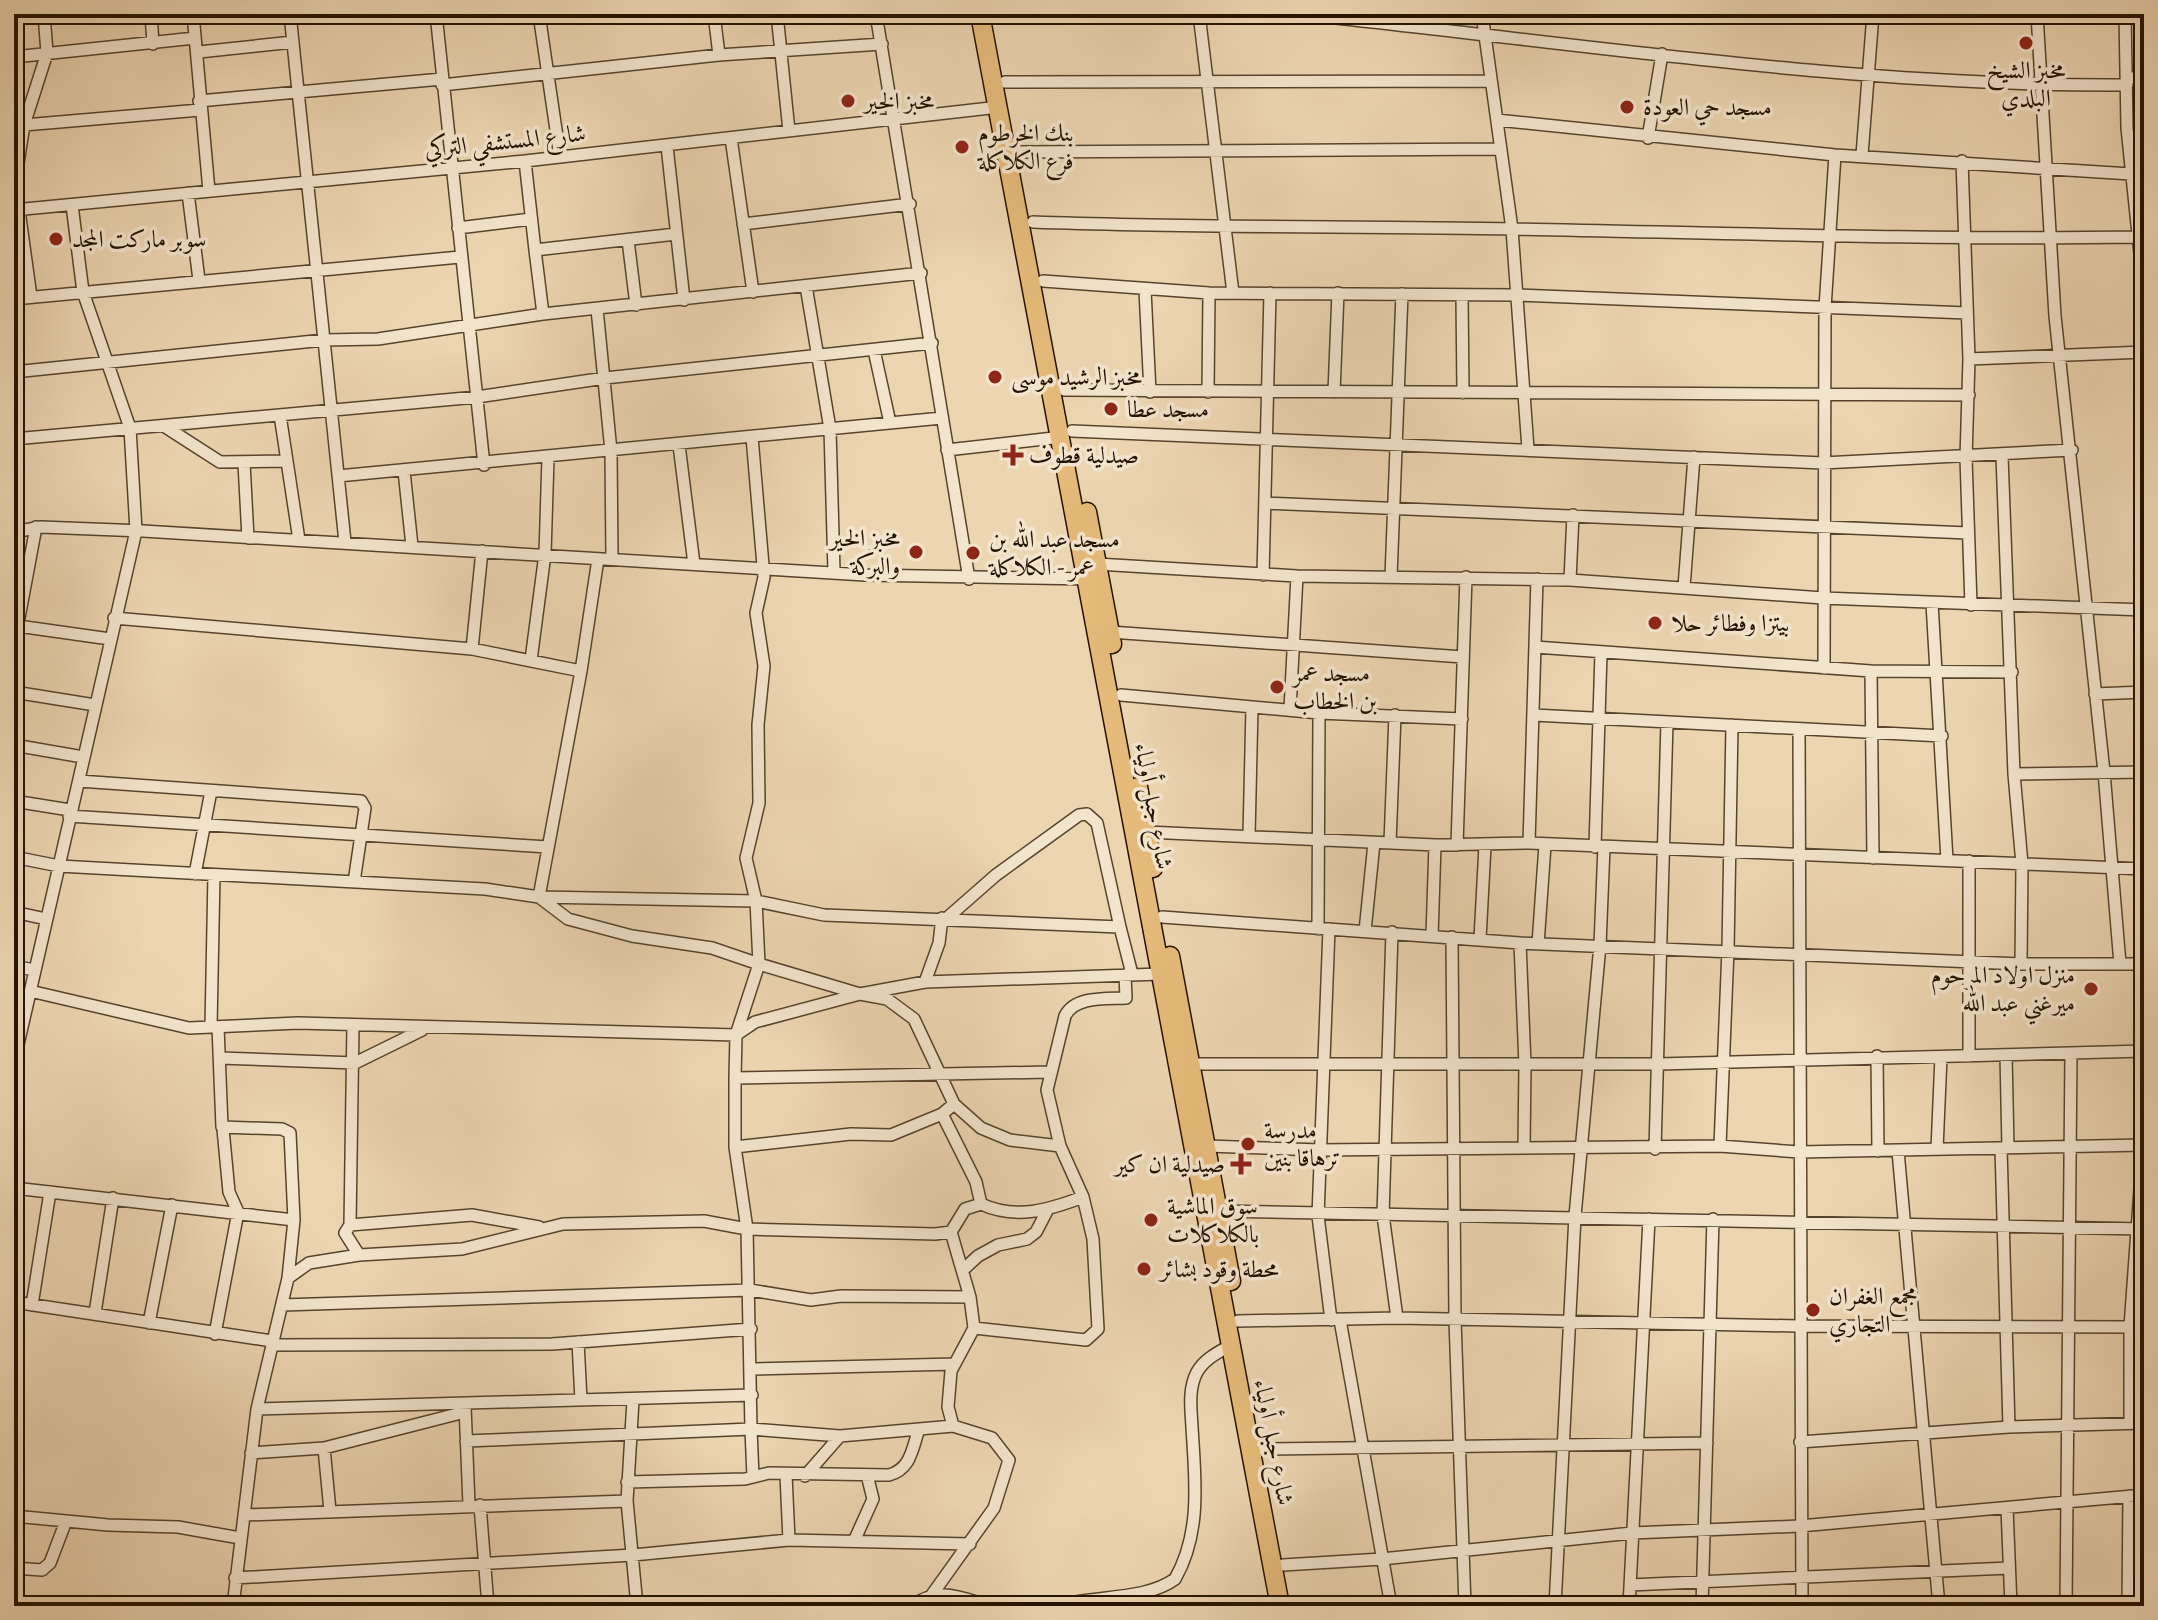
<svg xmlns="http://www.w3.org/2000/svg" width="2158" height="1620" font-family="Alegreya,Amiri,serif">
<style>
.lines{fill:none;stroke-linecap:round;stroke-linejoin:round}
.minor-casing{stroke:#56442c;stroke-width:14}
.tertiary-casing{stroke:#56442c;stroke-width:17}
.primary-casing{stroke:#241300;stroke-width:21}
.minor{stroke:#f3e4cd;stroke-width:11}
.tertiary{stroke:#f3e4cd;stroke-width:14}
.primary{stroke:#e6bb79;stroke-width:18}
.poi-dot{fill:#8f2418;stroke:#f3e4cd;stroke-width:3}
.labels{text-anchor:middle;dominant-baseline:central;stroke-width:7;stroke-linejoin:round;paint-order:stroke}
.poi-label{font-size:24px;fill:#241300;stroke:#f3e4cd;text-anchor:start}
.street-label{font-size:24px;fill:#241300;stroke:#f3e4cd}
</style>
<rect width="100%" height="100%" fill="#ecd6b2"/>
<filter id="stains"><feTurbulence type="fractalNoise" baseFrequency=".0025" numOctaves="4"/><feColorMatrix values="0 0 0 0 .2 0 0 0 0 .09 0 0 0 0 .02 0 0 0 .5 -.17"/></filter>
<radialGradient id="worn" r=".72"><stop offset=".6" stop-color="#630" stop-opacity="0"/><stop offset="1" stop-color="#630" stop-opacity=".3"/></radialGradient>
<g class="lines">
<defs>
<path id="minor" d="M151 14 153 44
M193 14 209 191
M290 14 345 542
M436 14 484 465
M539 14 560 157
M714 14 719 55
M777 14 789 131
M876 14 969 579
M1199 14 1233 293
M1297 14C1573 42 1849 87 2127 85
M1482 14 1512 229 1528 449
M2037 14 2055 316 2104 772 2120 964
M2125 14 2127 128 2144 292
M199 52 293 42
M14 57 195 38
M2127 78H2144
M1005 82 1490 81
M442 85 719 55 882 44
M199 101 442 79
M1497 120 1835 155 2131 174
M24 125 200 110
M731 138 753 292
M1648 138 1662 54
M667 146 684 300
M1019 152 1501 149
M1862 155 1873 14
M525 161 535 250
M1962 161 1969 359 1966 458 1971 605
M14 189 24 125 47 53 44 14
M188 193 199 280
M14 210 525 161 999 107
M19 210 31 297
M1033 222C1194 228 1355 226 1516 229 1723 233 1931 240 2138 237
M743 224 910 204
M458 228 531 219
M628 240 636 305
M1043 281 1209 293 1517 295 1967 313
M806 286 830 429 834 571
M1145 290 1150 392
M1462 296 1463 393
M14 299 460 257
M597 309 611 451 612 559
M543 314 535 250 676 234
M874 350 890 423
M1969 359 2144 352
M14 372 324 340 378 339 543 314 921 273
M1064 390 1969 395
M1208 392 1209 293
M1334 392 1338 293
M280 415 299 540
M164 426 220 462 287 461
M1072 431 1823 463 2072 450
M752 437 764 577 756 613 764 666 758 725 759 803 746 858 756 901 759 964 860 994 887 999 914 1019 954 1104 981 1128 1010 1140 1060 1146 1083 1197 1093 1239 1098 1329 1086 1340 974 1328
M14 439 477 397 605 378 932 343
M679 445 694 564
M947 450 1062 437
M2002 456 2014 774 2022 864 2021 964
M244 463 248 538
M404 471 412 546
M338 476 942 418
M1266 503 1968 533
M14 532 41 527 143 531 865 575 1092 579
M598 559 581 671 539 897 568 919 632 936 712 948 759 964 736 1035 735 1078V1147L747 1229 751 1429 840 1436 953 1426
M1097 564 1297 576 1570 580 1823 598 2144 610
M1263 575 1270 293
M1391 577 1402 294
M1570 580 1573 515
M1684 587 1694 457
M1932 603 1947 860
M114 618 472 649 581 671
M18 626 110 639
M1110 632 1463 657
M14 645 36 527
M1535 647 1871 671 2012 672
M472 649 482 551
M531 660 545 554 548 458
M1824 668 1825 308 1835 155
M1871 671 1873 858
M14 692 95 705
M2095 694 2144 692
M1121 695 1319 713 1462 719
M1290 709 1297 576
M1534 715 1942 736
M1799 729 1802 1606
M14 745 83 757
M2014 774 2144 772
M79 781 361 801 365 808 354 882
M14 801 70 810
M69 816 548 847
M1147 832 1435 845 1529 843 2144 869
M1249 836 1252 707
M1390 843 1395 715
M1529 843 1537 579
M1457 845 1466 577
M1595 847 1601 653
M14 857 59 866 485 889 539 897 756 901 824 915 1120 927 1132 974
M1969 861V1056
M195 874 211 791
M14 912 46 919
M1162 917 1520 943 2021 964H2144
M947 918 996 875 1079 815 1087 814 1097 823 1120 927
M1318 929 1319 713
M1329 929 1318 1216 1331 1320
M1365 931 1374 843
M1392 932 1383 1215 1397 1318
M1432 936 1435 845
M1452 937 1455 1320 1465 1606
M1480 939 1485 846
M1520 943 1525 1065 1524 1148
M1538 944 1545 845
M14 966 34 970
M925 982 939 943 942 918
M30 991 189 1028 298 1023 736 1035 755 1022 860 994 925 982 1160 974
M353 1025 350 1225 345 1233 359 1255
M211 1027 214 875
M218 1027 222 1127 282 1129 290 1133 294 1220 288 1278 257 1409 233 1606
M2006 1055 2008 1148
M1877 1056 1878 1151
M220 1058 355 1063 422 1030
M14 1062 136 531 130 428 83 292 72 205
M1191 1064H1659L2144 1051
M735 1078 1049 1072
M942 1114 976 1182 981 1204C1016 1220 1049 1210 1083 1197
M1060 1146 1047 1090 1065 1016C1075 996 1105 999 1126 998L1125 975
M1207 1146 1319 1150 1720 1146 1799 1152 2144 1145
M1720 1146 1728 949 1732 725
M735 1147 851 1134 891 1135 942 1114 954 1104
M2001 1148 2009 1427
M1655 1149 1667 722
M1937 1149 1941 1057
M1898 1151 1939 1606
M14 1188 294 1220
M1219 1211 2144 1229
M350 1225 472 1215 539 1227
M964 1269 978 1256 998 1245 1027 1239 1036 1232 1047 1211
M288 1278 309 1263 359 1255 462 1249 563 1224 704 1221 747 1229 935 1234 951 1232 965 1209 981 1204
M14 1302 272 1341
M32 1305 50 1192
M282 1305 750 1290 811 1300 841 1296 970 1297
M95 1313 113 1198
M1340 1320 1391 1606
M1238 1321 1397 1318 1798 1326 2144 1327
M149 1323 172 1205
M215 1334 238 1212 229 1192 223 1129
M578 1342 581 1400
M271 1345 552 1344 751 1329
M752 1369 954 1364
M633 1400 627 1501 637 1606
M465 1406 469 1505
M257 1409 752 1395
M2130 1423V1327L2144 1134
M466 1441 751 1429 753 1477
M1800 1442 2009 1427 2144 1423
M324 1448 330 1511
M1262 1449 1707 1443
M251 1453 324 1448 465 1412
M786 1475 789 1540
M805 1476 840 1436
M627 1482 745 1479 769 1473 889 1475C911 1469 912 1449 919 1429
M480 1505 488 1606
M2007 1508 2011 1606
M244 1515 627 1501
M14 1516 108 1525 178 1527 240 1538
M855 1539 873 1499 867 1475
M1283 1565 1382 1559 1632 1533 1800 1526 2144 1495
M14 1568 42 1570 50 1563 66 1521
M235 1578 633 1555 789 1540 970 1544
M1630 1585 2009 1568
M931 1596 994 1508 1009 1460 992 1438 953 1426 948 1407 951 1371 974 1328 970 1297 951 1232
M912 1606C939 1586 961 1598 990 1606
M1056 1606C1093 1595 1145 1601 1175 1579 1202 1532 1195 1478 1192 1427 1191 1409 1188 1389 1197 1372 1204 1359 1219 1352 1231 1345
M1555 1606 1575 1216 1600 945 1604 847
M1629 1606 1649 1219
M1702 1606 1713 1219
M2066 1606 2071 1053
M2128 1606 2129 1496"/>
<path id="tertiary" d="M2089 14 2144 16"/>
<path id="primary" d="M980 14 1280 1606
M1087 512 1112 644
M1138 787 1153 868
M1170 956 1231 1281"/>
</defs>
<use href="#minor" class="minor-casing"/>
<use href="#tertiary" class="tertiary-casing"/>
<use href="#primary" class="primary-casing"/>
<use href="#minor" class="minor"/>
<use href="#tertiary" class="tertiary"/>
<use href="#primary" class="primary"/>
</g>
<g class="poi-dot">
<circle cx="2026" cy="43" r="8"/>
<circle cx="848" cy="101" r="8"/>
<circle cx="1627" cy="107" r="8"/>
<circle cx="962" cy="147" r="8"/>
<circle cx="56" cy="239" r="8"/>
<circle cx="995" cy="377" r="8"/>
<circle cx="1111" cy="409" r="8"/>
<path d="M1009 443h8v8h8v8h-8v8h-8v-8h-8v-8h8z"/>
<circle cx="916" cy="552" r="8"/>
<circle cx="973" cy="553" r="8"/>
<circle cx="1655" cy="623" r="8"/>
<circle cx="1277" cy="687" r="8"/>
<circle cx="2091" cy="989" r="8"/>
<circle cx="1248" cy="1144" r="8"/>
<path d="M1237 1152h8v8h8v8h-8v8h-8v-8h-8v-8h8z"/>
<circle cx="1151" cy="1220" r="8"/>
<circle cx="1144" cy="1269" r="8"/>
<circle cx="1813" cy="1310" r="8"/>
</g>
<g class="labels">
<g class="poi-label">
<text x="2026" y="70" text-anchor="middle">مخبز الشيخ<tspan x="2026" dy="28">البلدي</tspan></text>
<text x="864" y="101">مخبز الخير</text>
<text x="1643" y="107">مسجد حي العودة</text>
<text x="978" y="133">بنك الخرطوم<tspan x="978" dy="28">فرع الكلاكلة</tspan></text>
<text x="72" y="239">سوبر ماركت المجد</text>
<text x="1011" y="377">مخبز الرشيد موسى</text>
<text x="1127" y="409">مسجد عطا</text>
<text x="1029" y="455">صيدلية قطوف</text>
<text x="900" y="538" text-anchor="end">مخبز الخير<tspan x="900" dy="28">والبركة</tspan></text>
<text x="989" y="539">مسجد عبد الله بن<tspan x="989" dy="28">عمر - الكلاكلة</tspan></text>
<text x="1671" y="623">بيتزا وفطائر حلا</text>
<text x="1293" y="673">مسجد عمر<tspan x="1293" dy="28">بن الخطاب</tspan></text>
<text x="2075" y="975" text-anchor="end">منزل اولاد المرحوم<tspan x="2075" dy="28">ميرغني عبد الله</tspan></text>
<text x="1264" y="1130">مدرسة<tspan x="1264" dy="28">ترهاقا بنين</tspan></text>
<text x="1225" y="1164" text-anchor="end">صيدلية ان كير</text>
<text x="1167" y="1206">سوق الماشية<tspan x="1167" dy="28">بالكلاكلات</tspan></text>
<text x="1160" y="1269">محطة وقود بشائر</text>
<text x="1829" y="1296">مجمع الغفران<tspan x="1829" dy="28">التجاري</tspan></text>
</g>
<g class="street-label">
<text transform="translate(505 141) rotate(-6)">شارع المستشفي التركي</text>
<text transform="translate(1154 806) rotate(80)">شارع جبل أولياء</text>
<text transform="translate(1274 1442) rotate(79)">شارع جبل أولياء</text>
</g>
</g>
<rect width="2158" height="1620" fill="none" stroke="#ecd6b2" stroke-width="48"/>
<rect x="16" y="16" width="2126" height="1588" fill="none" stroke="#241300" stroke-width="4"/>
<rect x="24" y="24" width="2110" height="1572" fill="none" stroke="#241300" stroke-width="2"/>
<rect width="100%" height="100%" filter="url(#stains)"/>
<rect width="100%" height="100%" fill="url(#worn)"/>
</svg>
